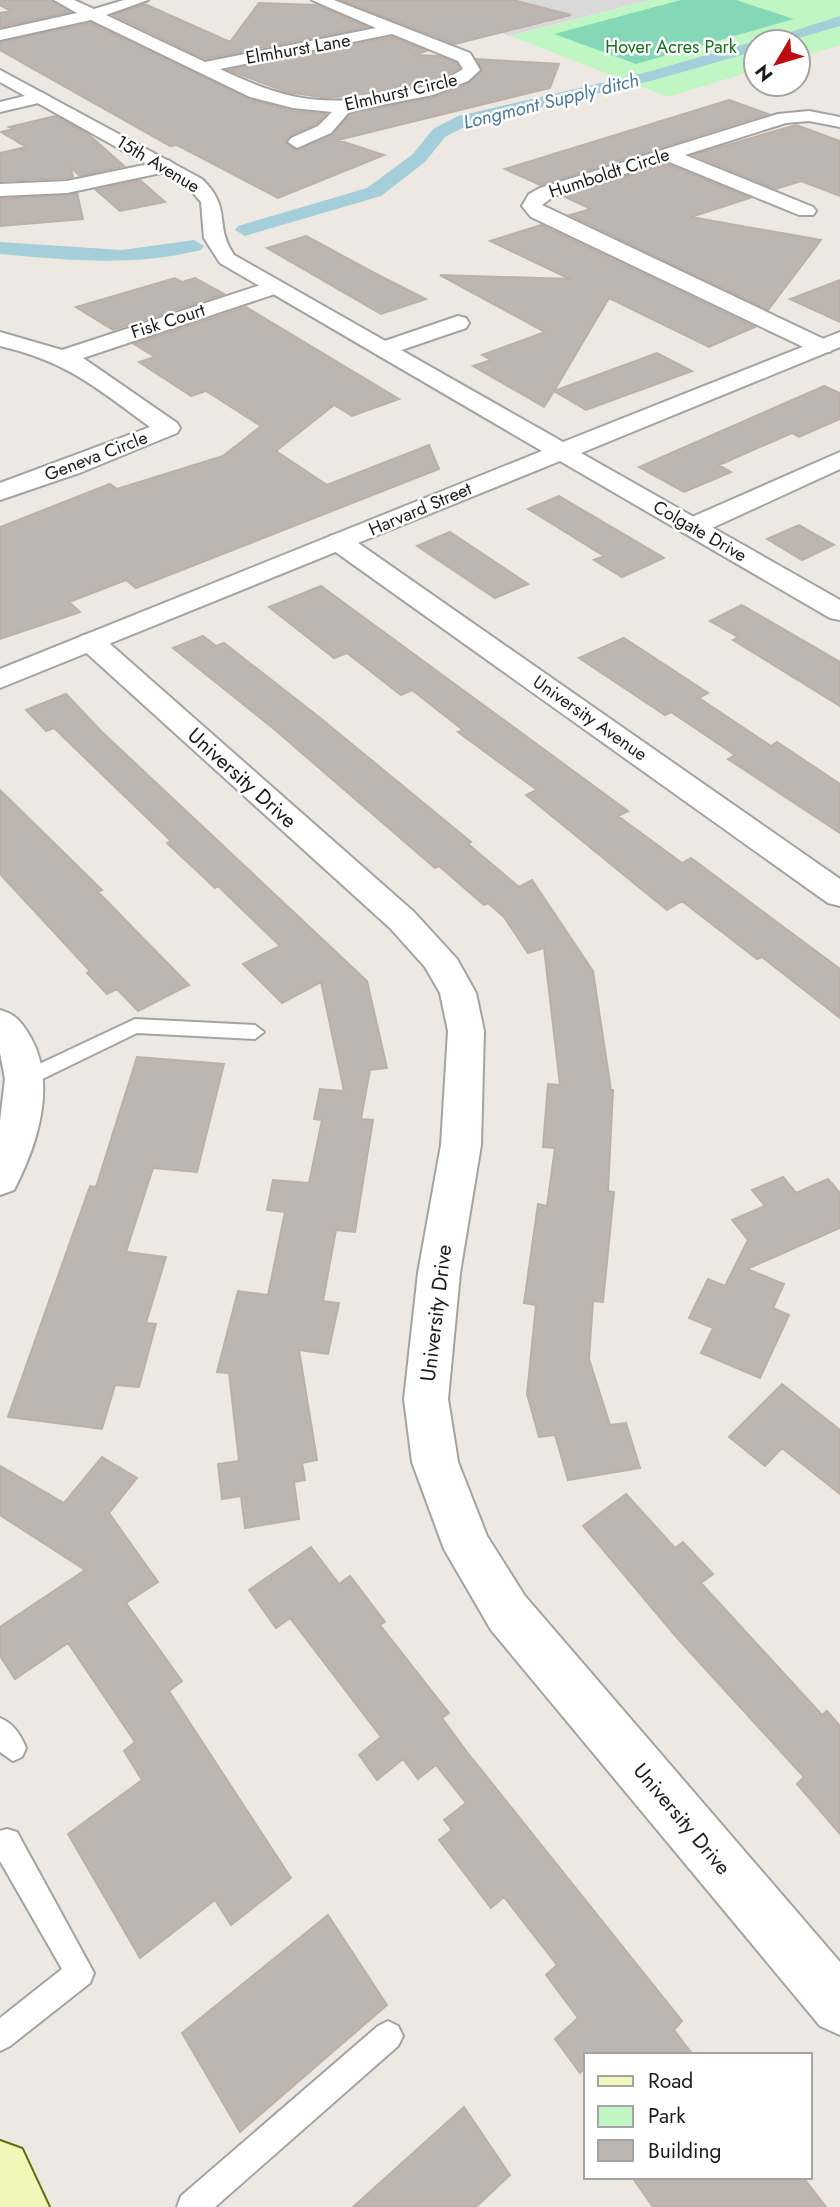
<svg xmlns="http://www.w3.org/2000/svg" width="840" height="2207" font-family="Jost,sans-serif">
<style>
.residential{fill:#dad9d9}
.park{fill:#c0f6c3}
.pitch{fill:#84d8b6}
.lines{fill:none;stroke-linecap:round;stroke-linejoin:round}
.canal{fill:#a4ced9;fill-rule:evenodd}
.building{fill:#bdb5af;stroke:#beafa5;stroke-width:2}
.service-casing{stroke:#a3a3a3;stroke-width:4}
.minor-casing{stroke:#a3a3a3;stroke-width:4}
.tertiary-casing{stroke:#a3a3a3;stroke-width:4}
.secondary-casing{stroke:#636b0a;stroke-width:4}
.service{fill:#fff;fill-rule:evenodd}
.minor{fill:#fff;fill-rule:evenodd}
.tertiary{fill:#fff;fill-rule:evenodd}
.secondary{fill:#f4f5b8;fill-rule:evenodd}
.labels{text-anchor:middle;dominant-baseline:central;stroke-width:5;stroke-linejoin:round;paint-order:stroke}
.far-park-label{font-size:18px;fill:#117317;stroke:#fff}
.far-street-label{font-size:18px;fill:#1c1c1c;stroke:#fff}
.far-water-label{font-size:19px;font-style:italic;fill:#4b779f;stroke:#fff}
.street-label{font-size:21px;fill:#1c1c1c;stroke:#fff}
</style>
<rect width="100%" height="100%" fill="#ede9e2"/>
<path class="residential" d="M416 0H650L509 36Z"/>
<path class="park" d="M651 0H840V45L798 58V42H756V70L668 97 510 36Z"/>
<path class="pitch" d="M681 0H736L794 19 636 64 554 34Z"/>
<g class="lines">
<path class="canal" d="M840 16V26L785 42H760Z
M756 41 759 42H756V51L654 80 470 124 445 137 425 162 381 196 245 236 235 230 238 226 367 188 413 154 433 129 458 116 644 73Z
M194 240 204 246 201 250C133 267 69 260 0 254V242L122 250Z"/>
</g>
<path class="building" d="M0 0H52L70 12 0 27V13L11 11 0 5Z
M341 0H513L571 15 455 44Z
M259 3 317 5 367 27 205 59 113 15 145 4 230 42Z
M91 23 249 99 292 111 326 114 316 124 289 136 285 142 296 150 332 135 351 113 433 98 469 83 483 70 476 59 559 64 550 88 338 140 384 155 278 198 177 145 170 146 0 50V42Z
M392 37 427 51 414 55 440 56 456 63 459 68 431 82 397 90 327 98 287 92 228 70Z
M729 100 768 114 540 185 505 169Z
M55 116 87 133 124 166 80 176 71 168 73 177 67 178 0 181V153L26 147 1 132 13 129 9 127Z
M796 125 840 141V196L801 181 776 189 693 155Z
M667 164 750 198 691 217 821 240 768 310 570 215 591 209 563 196Z
M140 180 165 202 120 211 96 190Z
M77 193 83 219 0 226V199Z
M541 225 755 327 709 347 609 298 554 391 657 353 692 371 586 410 554 391 544 407 473 366 491 360 482 355 545 332 440 275 570 279 490 241Z
M306 236 380 276 426 299 381 314 267 248Z
M175 278 182 282 195 278 224 294 113 330 76 307Z
M840 280V322L790 299Z
M246 307 399 399 352 416 334 405 276 451 327 485 429 445 439 469 136 588 126 580 69 602 80 612 0 639V527L110 484 117 489 223 456 261 426 206 391 191 396 139 362 155 357 134 344Z
M824 386 840 393V419L799 437 792 433 719 465 731 472 684 492 639 467Z
M559 496 664 558 622 577 594 560 604 556 528 509Z
M799 525 834 545 802 560 767 539Z
M450 532 528 584 495 598 417 546Z
M321 586 628 811 618 816 682 863 691 858 840 969V1018L762 957 757 959 682 901 667 910 526 795 537 790 458 732 463 730 412 690 401 695 347 653 334 658 269 607Z
M742 605 840 662V706L733 640 738 637 710 621Z
M203 636 216 646 224 643 319 717 471 842 468 844 519 887 532 880 593 971 611 1090H613L608 1191 614 1192 603 1302 593 1301 589 1359 610 1425 626 1423 640 1468 568 1480 555 1435 539 1437 527 1394 536 1305 524 1303 538 1204 547 1206 555 1148 543 1147 548 1084 560 1085 544 948 528 953 504 917 488 903 484 905 439 866 435 868 274 729 173 648Z
M624 638 708 693 699 698 771 746 777 742 840 784V833L728 759 735 755 671 712 665 715 579 658Z
M66 694 102 732 367 981 387 1068 370 1070 361 1119 373 1120 355 1232 336 1230 323 1301 339 1303 328 1354 299 1350 317 1460 302 1463 305 1480 294 1482 299 1519 245 1528 241 1496 222 1499 218 1464 239 1461 229 1373 217 1372 238 1291 268 1295 285 1212 267 1210 273 1180 309 1183 322 1120 314 1119 320 1089 344 1091 321 982 282 1003 243 964 280 946 218 886 215 888 167 843 171 841 54 728 46 731 26 710Z
M0 790 102 890 98 892 189 985 138 1011 117 989 107 994 87 973 90 971 0 874Z
M137 1057 224 1064 197 1172 153 1168 126 1252 166 1257 146 1323 156 1324 139 1387 115 1385 102 1429 8 1417 90 1186 96 1187Z
M783 1177 796 1193 828 1179 840 1193V1228L747 1269 784 1284 773 1308 789 1315 760 1378 701 1353 713 1328 689 1318 708 1279 725 1286 748 1240 732 1220 765 1206 752 1190Z
M782 1384 840 1430V1494L782 1448 765 1466 729 1437Z
M102 1457 137 1478 109 1513 158 1582 126 1603 182 1681 169 1691 291 1878 231 1925 215 1900 140 1958 68 1834 142 1780 124 1751 135 1742 68 1643 15 1679 0 1656V1627L85 1570 0 1515V1466L64 1503Z
M626 1494 675 1548 683 1542 713 1574 701 1583 822 1715 827 1711 840 1726V1834L797 1784 804 1777 678 1639 583 1526Z
M311 1547 339 1584 350 1576 385 1622 380 1625 449 1713 442 1718 467 1752 682 2021 674 2030 693 2055H586V2067L580 2073 555 2039 578 2018 546 1975 557 1965 504 1897 491 1908 439 1840 452 1830 444 1820 466 1803 436 1765 418 1779 403 1759 377 1780 359 1755 381 1737 290 1618 276 1628 249 1590Z
M328 1915 387 2005 240 2132 182 2033Z
M464 2107 510 2175 476 2207H353Z
M632 2177H803L826 2207H653Z"/>
<g class="lines">
<defs>
<path id="service" d="M135 1019 255 1025 264 1032 255 1039 137 1033 32 1084H18L16 1079 18 1074Z
M0 1718C13 1723 21 1735 26 1748L22 1757 13 1761 0 1752Z
M7 1829 17 1832 94 1973 90 1983 10 2046 0 2051V2018L62 1969 0 1861V1831Z
M388 2021 398 2026 403 2036 398 2046 215 2207H177L181 2196 378 2026Z"/>
<path id="minor" d="M54 0H74L94 9 124 0H148L106 15 205 62 376 28 312 0H334L470 53 480 70 468 81 433 95 350 111 331 133 297 148 288 142 291 138 318 126 332 112 293 108 250 97 91 20 0 40V30L77 13ZM392 34 458 61 463 69C444 82 420 88 398 93 324 108 287 101 220 69Z
M41 92 50 97 47 101 0 112V102Z
M809 111 840 117V127L809 121 786 123 685 155 813 207 816 211 813 215H799L667 161 554 196 542 205 830 342 833 347 830 352H814L531 217 522 206 529 194 540 188 778 114Z
M168 160 177 166 175 170 67 193 0 196V184L67 181Z
M273 281 284 287 281 292 83 358 177 423 180 428 177 433 82 472 0 500V483L150 427C97 388 66 361 0 346V332L62 350Z
M458 316 466 318 469 323 466 328 381 357 370 350 373 345Z
M840 452V469L701 533H683L679 527 683 521Z
M339 534 348 536 840 879V906L828 903 330 548 326 542 330 536Z
M91 633 101 636 414 912 457 959 476 993 484 1031 481 1145 460 1273 448 1399 458 1462 487 1536 525 1596 840 1962V2035L820 2026 491 1630 444 1549 412 1462 404 1399 418 1273 441 1145 448 1031 440 993 425 967 390 928 81 648 77 642 81 636Z
M0 1010C16 1014 23 1024 31 1038 57 1085 37 1146 14 1190L0 1195V1121L5 1079 0 1053Z"/>
<path id="tertiary" d="M0 70 202 179C233 209 213 224 234 255L563 442 840 332V347L581 453 840 600V620L830 618 560 461 0 688V669L542 451 220 263 204 238 201 202 188 187 0 82Z"/>
<path id="secondary" d="M0 2141 22 2149 49 2207H0Z"/>
</defs>
<use href="#service" class="service-casing"/>
<use href="#minor" class="minor-casing"/>
<use href="#tertiary" class="tertiary-casing"/>
<use href="#secondary" class="secondary-casing"/>
<use href="#service" class="service"/>
<use href="#minor" class="minor"/>
<use href="#tertiary" class="tertiary"/>
<use href="#secondary" class="secondary"/>
</g>
<g class="labels">
<g class="far-park-label">
<text x="671" y="47">Hover Acres Park</text>
</g>
<g class="far-street-label">
<text transform="translate(298 49) rotate(-10)">Elmhurst Lane</text>
<text transform="translate(401 92) rotate(-13)">Elmhurst Circle</text>
<text transform="translate(158 164) rotate(31)">15th Avenue</text>
<text transform="translate(609 173) rotate(-18)">Humboldt Circle</text>
<text transform="translate(168 321) rotate(-18)">Fisk Court</text>
<text transform="translate(96 456) rotate(-21)">Geneva Circle</text>
<text transform="translate(420 509) rotate(-23)">Harvard Street</text>
<text transform="translate(700 531) rotate(30)">Colgate Drive</text>
<text transform="translate(590 718) rotate(35)">University Avenue</text>
</g>
<g class="far-water-label">
<text transform="translate(551 101) rotate(-14)">Longmont Supply ditch</text>
</g>
<g class="street-label">
<text transform="translate(242 778) rotate(42)">University Drive</text>
<text transform="translate(436 1313) rotate(-83)">University Drive</text>
<text transform="translate(682 1819) rotate(50)">University Drive</text>
</g>
</g>
<rect x="584" y="2053" width="228" height="126" fill="#ffffff" stroke="#a4a4a4" stroke-width="2"/>
<rect x="598" y="2076" width="35" height="10" fill="#f4f5b8" stroke="#a4a4a4" stroke-width="2"/>
<text x="648" y="2088" font-size="21" fill="#1c1c1c">Road</text>
<rect x="598" y="2106" width="35" height="21" fill="#c0f6c3" stroke="#a4a4a4" stroke-width="2"/>
<text x="648" y="2123" font-size="21" fill="#1c1c1c">Park</text>
<rect x="598" y="2140" width="35" height="21" fill="#bdb5af" stroke="#a4a4a4" stroke-width="2"/>
<text x="648" y="2158" font-size="21" fill="#1c1c1c">Building</text>
<g transform="translate(777 63) rotate(232)"><circle r="33" fill="#ffffff" stroke="#a4a4a4" stroke-width="2"/>
<path d="M0-5L12 26L0 18L-12 26Z" fill="#bd0b0f"/>
<text y="-10" font-size="19" font-weight="bold" text-anchor="middle" fill="#1c1c1c">N</text>
</g>
</svg>
